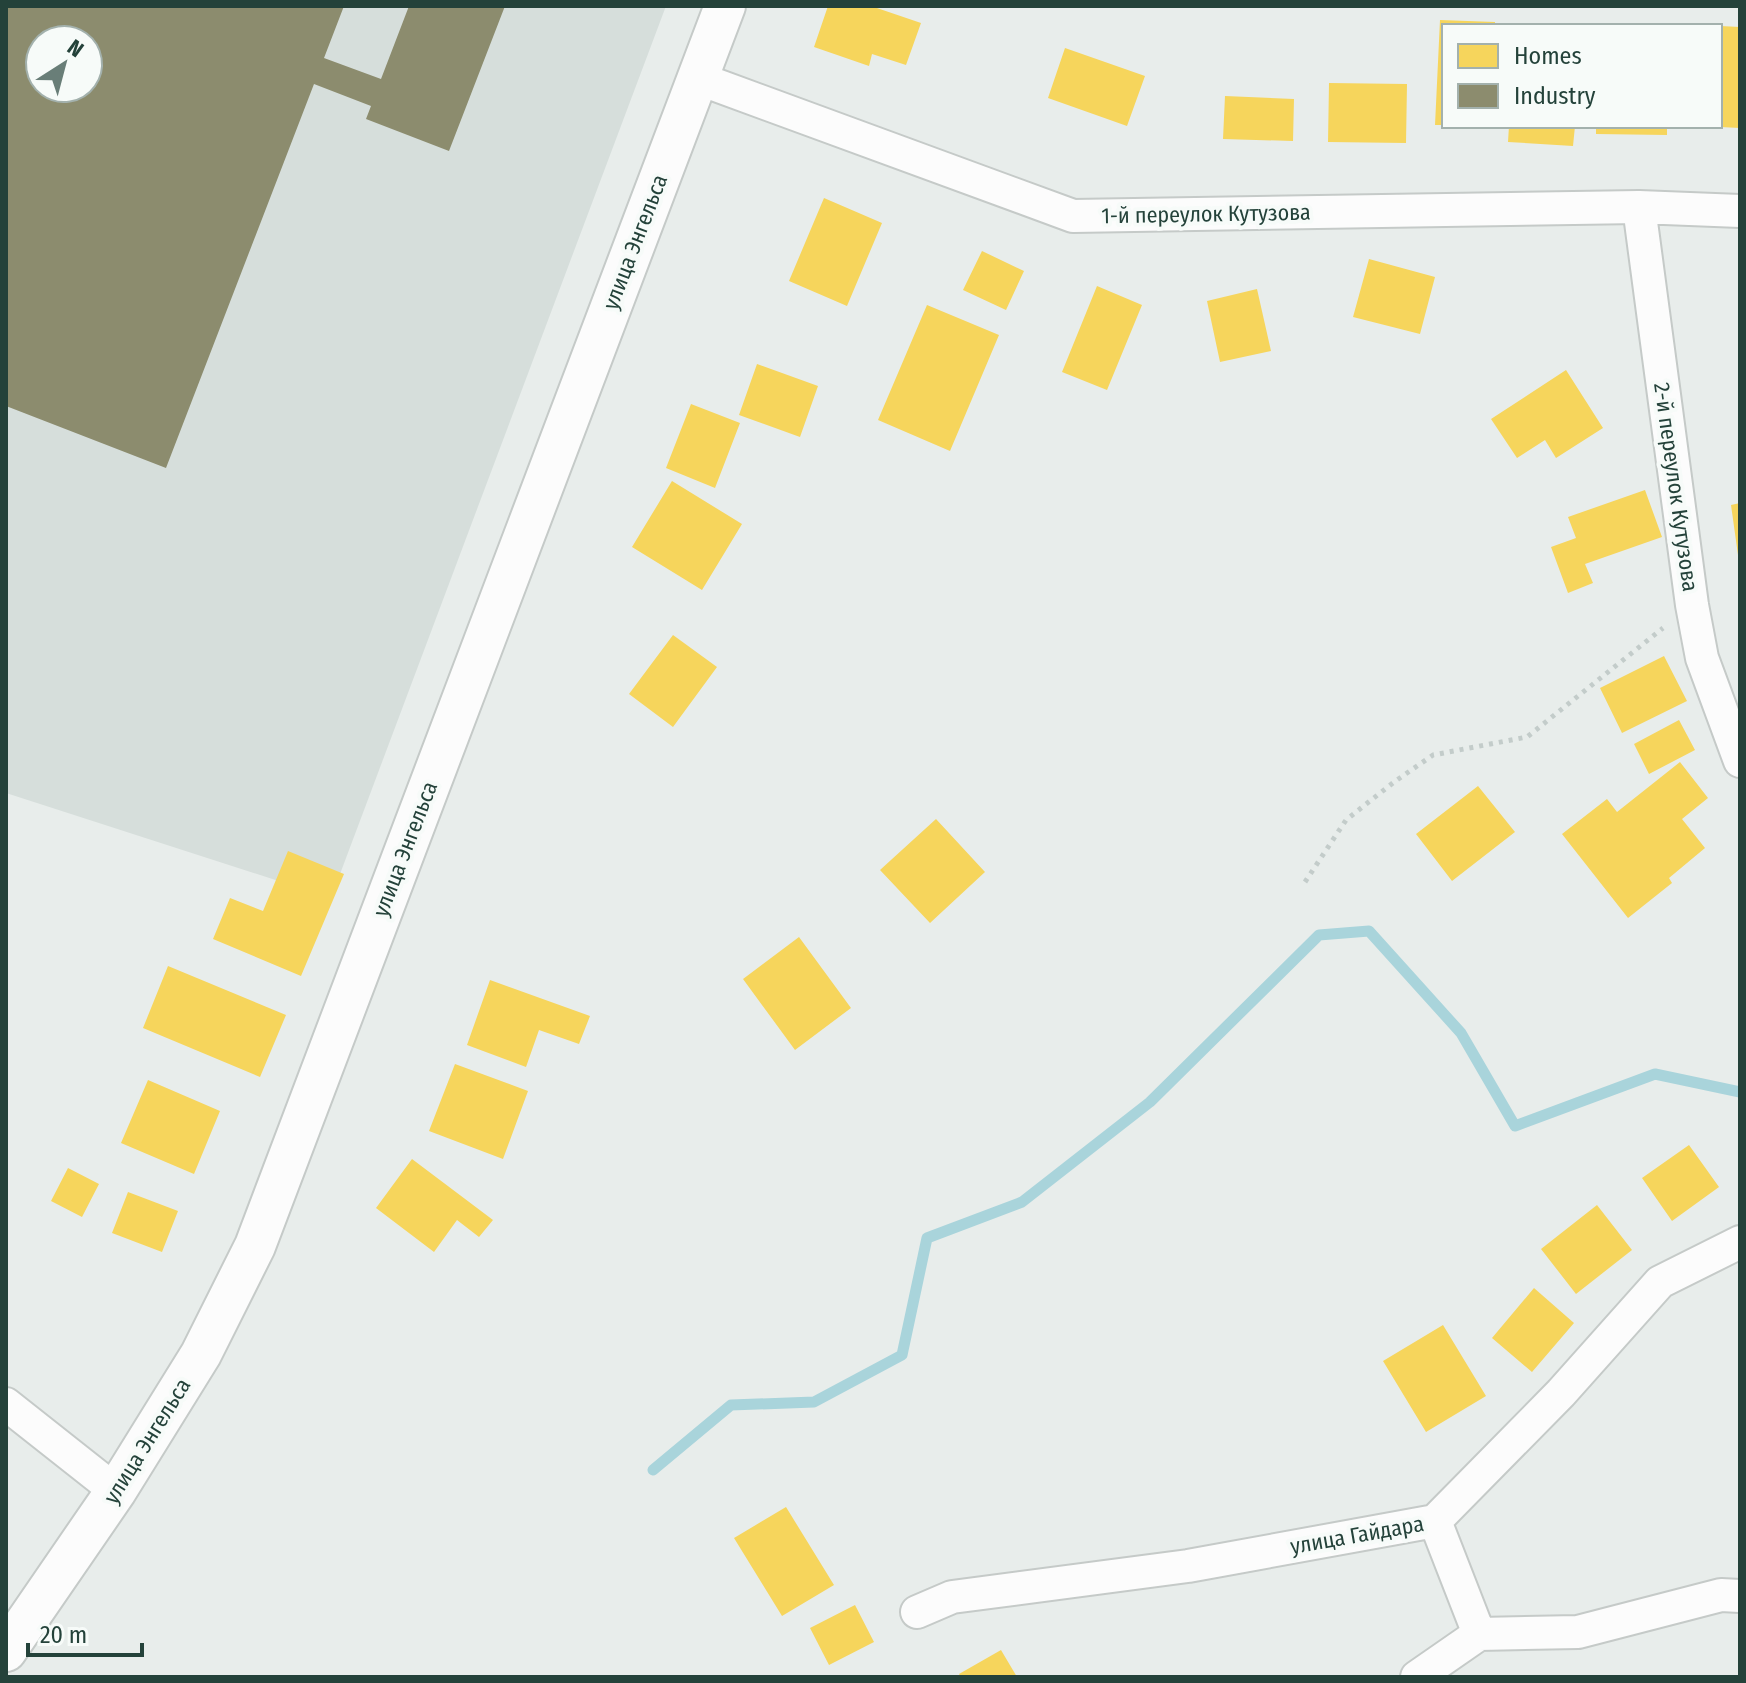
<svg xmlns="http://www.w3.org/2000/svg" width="1746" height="1683" font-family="'Fira Sans Condensed',sans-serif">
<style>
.built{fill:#d6dedb;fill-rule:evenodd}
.homes{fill:#f6d55c}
.industry{fill:#8c8c6e;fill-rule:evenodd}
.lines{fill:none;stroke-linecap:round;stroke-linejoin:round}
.stream{stroke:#a9d4db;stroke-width:11}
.minor-casing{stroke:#c5cac8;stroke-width:36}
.tertiary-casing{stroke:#c5cac8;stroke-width:44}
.path{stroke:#c3ccca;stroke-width:5;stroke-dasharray:4 6;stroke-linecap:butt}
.minor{stroke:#fcfcfc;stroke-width:32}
.tertiary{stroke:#fcfcfc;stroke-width:40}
.labels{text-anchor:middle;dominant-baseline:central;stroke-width:8;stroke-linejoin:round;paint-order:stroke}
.street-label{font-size:22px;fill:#24423a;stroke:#f7fbf9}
</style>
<rect width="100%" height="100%" fill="#e8edeb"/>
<path class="built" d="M6 6H666L331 898 6 793ZM40 40H88V88H40Z"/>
<path class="homes" d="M828 6H871L921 23 906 65 872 54 869 66 814 47Z
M1440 20 1495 22V26H1444V125H1435Z
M1720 26 1740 27V128L1720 127Z
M1065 48 1145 76 1127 126 1048 98Z
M1329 83 1407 84 1406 143 1328 142Z
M1225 96 1294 99 1293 141 1223 139Z
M1509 126H1575L1573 146 1508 142Z
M1596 126H1667V135L1596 134Z
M824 198 882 223 847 306 789 281Z
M982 251 1024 271 1006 310 963 290Z
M1369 259 1435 277 1420 334 1353 317Z
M1097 286 1142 305 1107 390 1062 372Z
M1257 289 1271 351 1220 362 1207 301Z
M927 305 999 335 950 451 878 420Z
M757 364 818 386 800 437 739 415Z
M1566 370 1603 428 1556 458 1545 440 1517 458 1491 419Z
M691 404 740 423 715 488 666 468Z
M672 481 742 524 702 590 632 547Z
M1645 490 1662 537 1585 564 1593 583 1568 593 1551 547 1576 538 1568 517Z
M1740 503V555H1738L1731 505Z
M673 635 717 667 673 727 629 694Z
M1664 656 1687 701 1622 733 1600 688Z
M1679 720 1695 750 1649 774 1634 744Z
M1680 762 1708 798 1682 819 1705 848 1669 878 1672 883 1628 918 1562 834 1607 799 1617 812Z
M1478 786 1515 832 1452 881 1416 834Z
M936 819 985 872 930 923 880 870Z
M288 851 344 874 301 976 213 939 230 898 263 911Z
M799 937 851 1008 795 1050 743 979Z
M168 966 286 1015 260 1077 143 1028Z
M490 980 590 1016 579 1044 539 1030 526 1067 467 1045Z
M455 1064 528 1091 503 1159 429 1131Z
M148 1080 220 1111 194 1174 121 1143Z
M1689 1145 1719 1187 1672 1221 1642 1178Z
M412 1159 493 1220 479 1237 457 1220 434 1252 376 1208Z
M68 1168 99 1184 82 1217 51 1201Z
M128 1192 178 1211 162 1252 112 1233Z
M1597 1205 1632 1250 1576 1294 1541 1249Z
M1534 1288 1574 1323 1532 1372 1492 1338Z
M1443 1325 1486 1396 1426 1432 1383 1361Z
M786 1507 834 1585 782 1616 734 1538Z
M855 1605 874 1642 829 1665 810 1628Z
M1001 1650 1017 1677H961L959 1674Z"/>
<path class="industry" d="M6 6H344L324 58 381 79 409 6H505L449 151 366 119 371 106 314 84 166 468 6 406ZM40 40H88V88H40Z"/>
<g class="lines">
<path class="stream" d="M653 1470 731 1405 814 1402 902 1355 927 1238 1022 1202 1150 1102 1319 935 1369 931 1461 1033 1515 1126 1655 1074 1740 1092"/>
<defs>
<path id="minor" d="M697 78 1073 216 1639 207 1740 211
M1639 207 1692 605 1702 658 1740 761
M6 1404 116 1491
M1435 1521 1479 1634 1578 1632 1721 1595 1740 1596
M917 1612 952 1597 1188 1566 1435 1521 1561 1393 1660 1282 1740 1242
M1417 1677 1479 1634"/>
<path id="tertiary" d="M6 1651 116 1491 201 1354 255 1246 725 6"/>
</defs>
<use href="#minor" class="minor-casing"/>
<use href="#tertiary" class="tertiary-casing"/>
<path class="path" d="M1305 882 1346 820 1394 782 1433 755 1527 737 1663 628"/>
<use href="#minor" class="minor"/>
<use href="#tertiary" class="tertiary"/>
</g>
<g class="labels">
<g class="street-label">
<text transform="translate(1206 214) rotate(-1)">1-й переулок Кутузова</text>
<text transform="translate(635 242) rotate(-69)">улица Энгельса</text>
<text transform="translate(1676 487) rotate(82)">2-й переулок Кутузова</text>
<text transform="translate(405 849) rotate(-69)">улица Энгельса</text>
<text transform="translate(147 1441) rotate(-58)">улица Энгельса</text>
<text transform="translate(1357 1535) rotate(-10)">улица Гайдара</text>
</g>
</g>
<rect width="1746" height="1683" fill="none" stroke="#24423a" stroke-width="16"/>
<rect x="1442" y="24" width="280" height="104" fill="#f7fbf9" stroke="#a3b1ad" stroke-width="2"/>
<rect x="1458" y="44" width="40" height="24" fill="#f6d55c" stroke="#a3b1ad" stroke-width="2"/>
<text x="1514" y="64" font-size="24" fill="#24423a">Homes</text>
<rect x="1458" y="84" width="40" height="24" fill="#8c8c6e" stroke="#a3b1ad" stroke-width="2"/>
<text x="1514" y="104" font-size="24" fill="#24423a">Industry</text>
<g transform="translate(64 64) rotate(36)"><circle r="38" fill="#f7fbf9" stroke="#a3b1ad" stroke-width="2"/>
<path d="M0-6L14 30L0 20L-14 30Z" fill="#697e78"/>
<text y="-12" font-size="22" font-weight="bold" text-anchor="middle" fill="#24423a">N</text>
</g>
<path d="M28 1643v12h114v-12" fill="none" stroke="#24423a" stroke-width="4"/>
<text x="40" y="1643" font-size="24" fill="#24423a" stroke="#f7fbf9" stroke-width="6" paint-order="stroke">20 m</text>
</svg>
